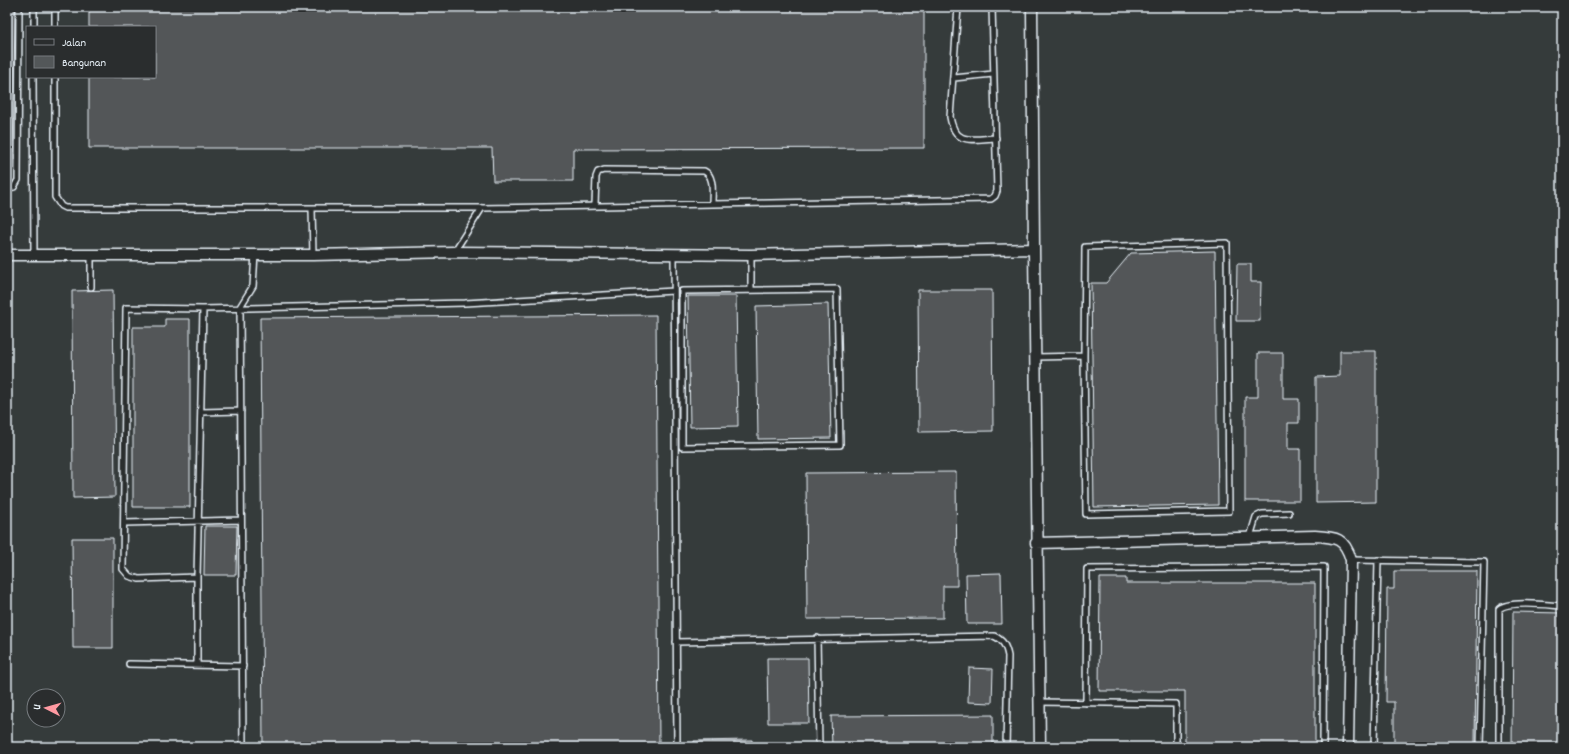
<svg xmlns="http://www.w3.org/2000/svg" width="1569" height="754" font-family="Dekko,sans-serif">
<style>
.built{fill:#363a3b;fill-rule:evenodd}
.building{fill:#535759;stroke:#e8f1f8}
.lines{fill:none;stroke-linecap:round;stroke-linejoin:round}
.service-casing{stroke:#e8f1f8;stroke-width:8}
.minor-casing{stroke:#e8f1f8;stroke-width:13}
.service{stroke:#2a2d2e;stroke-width:5}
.minor{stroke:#2a2d2e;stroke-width:10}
</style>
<rect width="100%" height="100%" fill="#2a2d2e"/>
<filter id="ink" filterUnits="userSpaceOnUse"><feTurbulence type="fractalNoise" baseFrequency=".025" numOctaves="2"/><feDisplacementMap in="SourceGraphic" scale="8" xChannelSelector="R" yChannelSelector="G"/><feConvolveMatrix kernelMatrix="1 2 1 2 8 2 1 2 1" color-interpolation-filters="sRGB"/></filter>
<g filter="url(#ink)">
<path class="built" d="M7 7H1562V747H7ZM27 27H155V77H27ZM34 696H58V720H34Z"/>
<path class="building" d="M7 7H15L13 169H7Z
M89 7H924V148L573 149V181H493L492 148H89V77H155V27H89Z
M1215 251 1218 505 1094 507 1091 283H1106L1131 253Z
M1237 264H1251V282H1261L1260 321H1236Z
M113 290 115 497 73 498 72 291Z
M918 290H992L993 431 919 432Z
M688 296H736L738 426 690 427Z
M828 304 831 438 758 439 756 306Z
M656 315 659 747H263L260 318Z
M165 319H190V507H133V327H165Z
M1340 351H1376V502L1316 503V377L1340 376Z
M1258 353H1283V399H1299V423H1288V449H1300V501H1245V397H1258Z
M956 472 957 586H943V618L807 619 806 473Z
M205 526H237L236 575H204Z
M72 538H113V648H73Z
M1394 571H1477L1475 747H1394V702H1386L1387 589H1394Z
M1001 573 1002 624H967L966 574Z
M1100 578H1126V583H1315V747H1185V691H1099Z
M1513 612 1562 613V747H1512Z
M767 658H808L809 723H768Z
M969 668 993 669 992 703 968 702Z
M993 715V747H832L831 716Z
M752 740V747H694V741Z"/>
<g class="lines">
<defs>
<path id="service" d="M958 7 950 117C955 146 972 139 996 138
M34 27V7
M55 27V7
M33 77 34 255
M55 77V197L61 206 65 208H482L991 199 995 196 997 191 992 7
M954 78 993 74
M7 189 14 187 18 180 19 7
M595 205 596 177 598 172 604 170 704 171C715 176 712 193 712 203
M312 209 313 255
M454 252 482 208
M674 254 677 747
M751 255V290
M91 256V287
M837 289 840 445 682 447V291Z
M1036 357 1084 356 1086 514 1229 511 1227 243 1085 247 1084 356
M201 412 241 411
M125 523 241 520
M1250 537 1256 517 1262 514 1289 513
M1351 560 1484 562 1480 747
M197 577 139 579 129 576 123 569 126 308 203 309 465 303 674 291
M817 638 819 747
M676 642 994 636C1003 640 1006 646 1008 656L1006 747
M129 664 243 666
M197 665V577L203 309
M1039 702 1176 704V747
M1086 703 1087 569 1324 567 1323 747
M243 747 240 307 253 286 255 254
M1374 747 1378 560
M1499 747V609C1509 600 1548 605 1562 606"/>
<path id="minor" d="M1032 7 1034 249
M7 255H313L454 252 751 255 1034 249 1040 747
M1036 543 1315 536C1336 537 1345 538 1351 560L1348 747"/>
</defs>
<use href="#service" class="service-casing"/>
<use href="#minor" class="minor-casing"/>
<use href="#service" class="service"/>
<use href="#minor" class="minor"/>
</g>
</g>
<rect width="1569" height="754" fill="none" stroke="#2a2d2e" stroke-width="24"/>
<rect x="12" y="12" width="1545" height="730" fill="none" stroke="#e8f1f8" stroke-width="1.5" filter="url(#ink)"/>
<rect x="26" y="26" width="130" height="52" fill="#2a2d2e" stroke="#767b7f"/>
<rect x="34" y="39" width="20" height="6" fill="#2a2d2e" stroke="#767b7f"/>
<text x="62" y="46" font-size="12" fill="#e8f1f8">Jalan</text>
<rect x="34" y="56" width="20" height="12" fill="#535759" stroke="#767b7f"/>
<text x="62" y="66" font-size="12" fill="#e8f1f8">Bangunan</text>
<g transform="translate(46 708) rotate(276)"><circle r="19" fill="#2a2d2e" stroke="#767b7f"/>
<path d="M0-3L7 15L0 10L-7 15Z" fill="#ff9aa2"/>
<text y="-6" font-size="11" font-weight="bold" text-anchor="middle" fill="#e8f1f8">U</text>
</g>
</svg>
